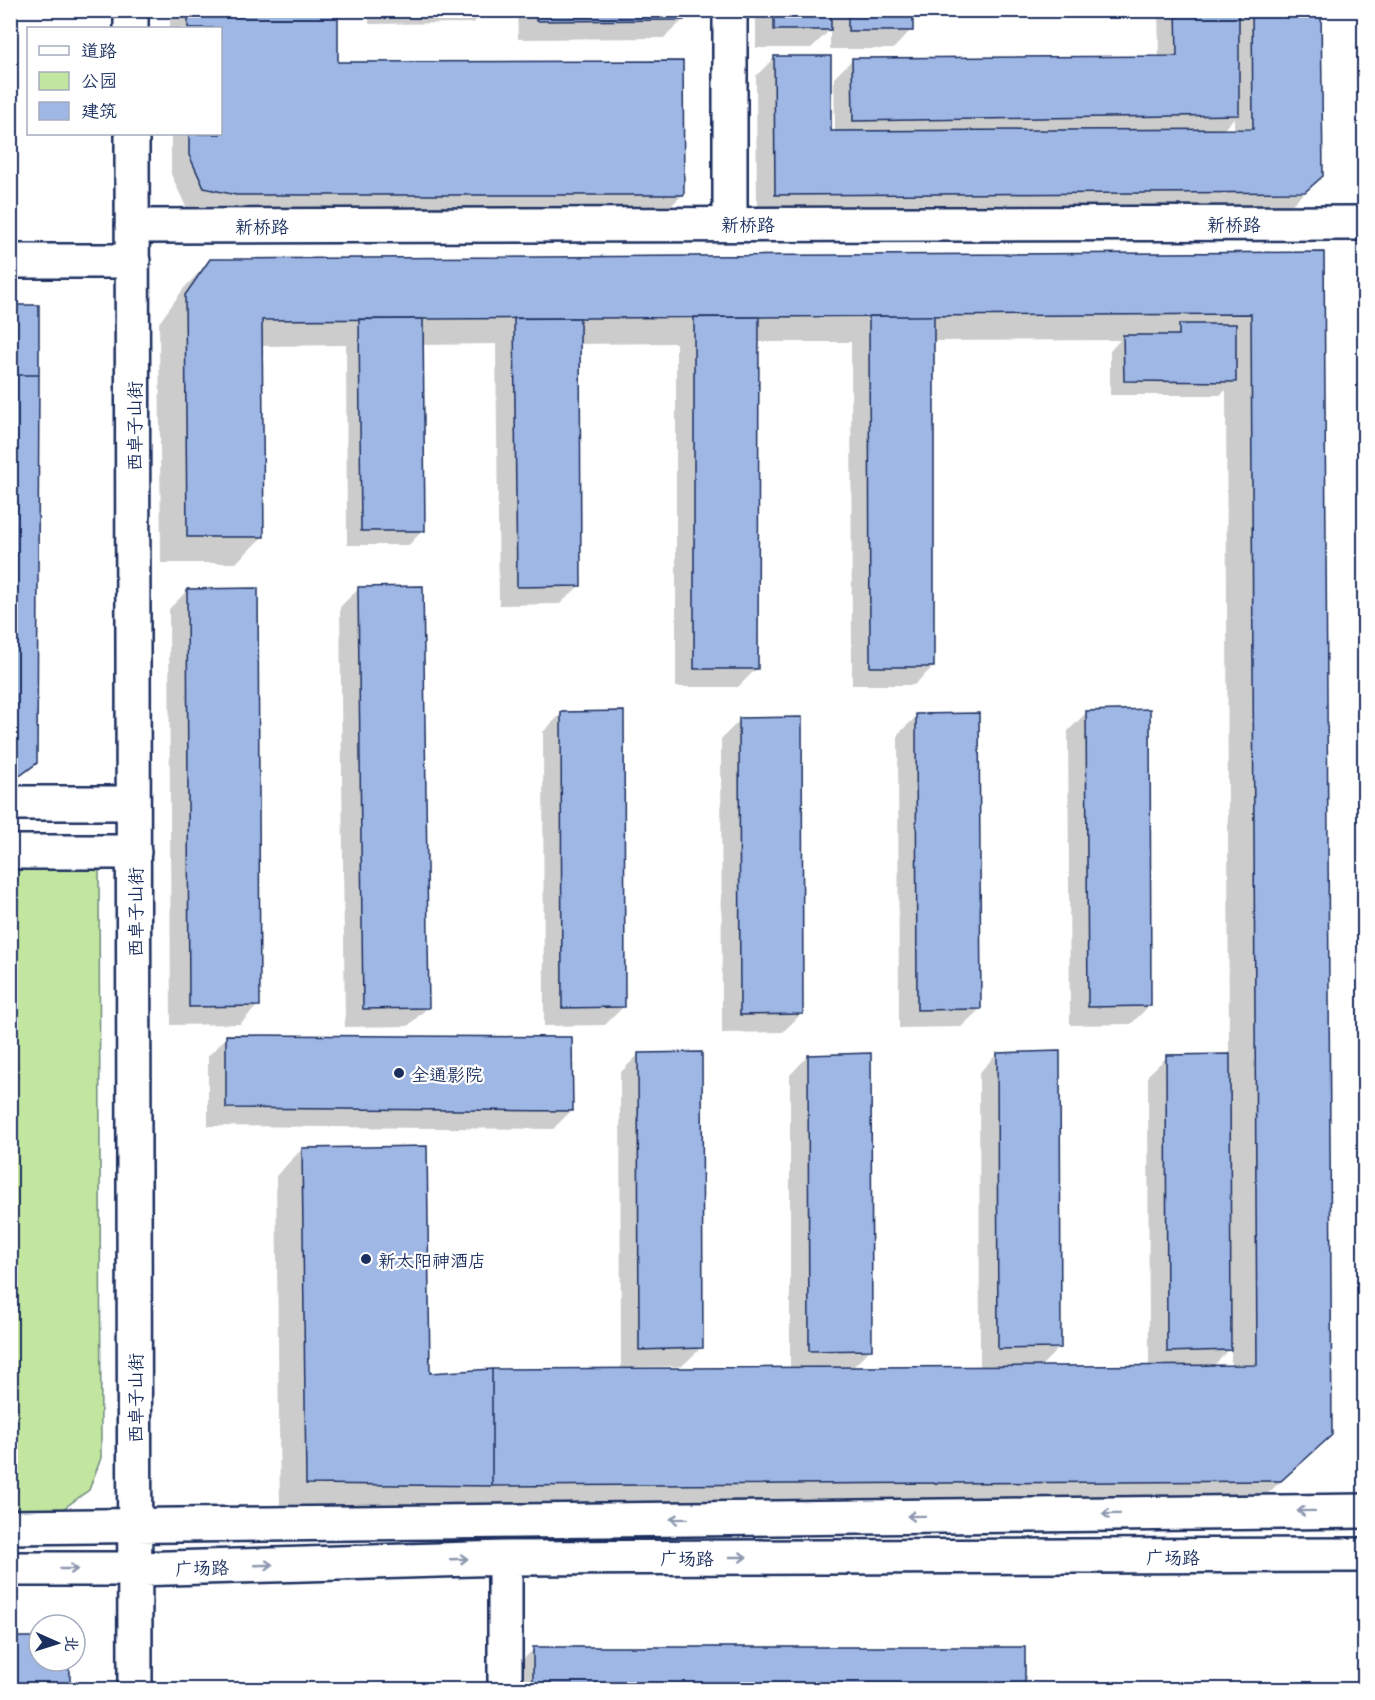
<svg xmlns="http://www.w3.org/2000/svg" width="1375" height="1700" font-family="'Playpen Sans','LXGW WenKai TC',sans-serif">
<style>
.green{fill:#c2e69f;stroke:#6e8a7e;stroke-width:1.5}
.shadow{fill:#0003;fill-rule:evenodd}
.building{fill:#9eb7e4;stroke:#1b2f5e;stroke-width:1.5}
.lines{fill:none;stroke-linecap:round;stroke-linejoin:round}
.minor-casing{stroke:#1b2f5e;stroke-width:38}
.minor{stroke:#fff;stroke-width:33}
.oneway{stroke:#8d97ae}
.poi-dot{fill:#1b2f5e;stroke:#fff;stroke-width:2}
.labels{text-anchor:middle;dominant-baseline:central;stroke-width:4.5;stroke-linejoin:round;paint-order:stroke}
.street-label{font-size:18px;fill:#1b2f5e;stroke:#fff}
.poi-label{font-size:18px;fill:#1b2f5e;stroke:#fff;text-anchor:start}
</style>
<rect width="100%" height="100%" fill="#fff"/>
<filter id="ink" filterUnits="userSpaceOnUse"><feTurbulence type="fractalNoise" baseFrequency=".0167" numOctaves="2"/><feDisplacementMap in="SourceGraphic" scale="12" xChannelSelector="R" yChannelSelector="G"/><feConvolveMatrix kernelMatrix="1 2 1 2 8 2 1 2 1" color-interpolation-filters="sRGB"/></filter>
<g filter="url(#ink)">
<path class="green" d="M10 869H99L101 1458 89 1490 49 1519H11Z"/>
<path class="shadow" d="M170 10H337V64L683 194 664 213 217 214 186 207 171 174V134H220V28H170Z
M369 10H486L473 23 369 24Z
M517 10H683V20L664 38 518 39Z
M756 10H911V30L893 49H830V30L811 48H756Z
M1158 10H1320L1321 176 1285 211 757 213 756 76 775 57 829 132H835L834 78 853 59 1159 57ZM1234 118V131H1222Z
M1323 254 1303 1461 1253 1507 280 1510 276 1176 302 1149 428 1374 621 1370 620 1073 638 1055 701 1348 682 1366 634 1367V1370L790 1369V1075L808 1056 871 1349 851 1369 980 1368 979 1073 997 1054 1060 1347 1039 1368 1149 1367 1148 1075 1167 1057 1229 1056 1226 390 1220 395H1110V351L1120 340 932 341 933 667 914 685H852L851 342H757V668L738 687H676V343L579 344V586L560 604 499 605 496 344 421 345 423 530 409 545H347L346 345 261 346 263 536 236 563H161L159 323 184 288 210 261ZM1231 1348V1367H1212Z
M10 306 35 762 10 786Z
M359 588 427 1008 408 1026 345 1027 340 607Z
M188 590 258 1005 240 1024 171 1025 169 609Z
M1087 712 1150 1005 1131 1024 1070 1025 1068 731Z
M561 714 624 1006 605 1025 544 1026 543 732Z
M917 716 980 1009 961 1027 899 1028 898 734Z
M740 720 802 1013 783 1032 722 1033 721 739Z
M227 1037 572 1110 553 1129 208 1126V1056Z
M534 1649 1024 1690H515V1667Z"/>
<path class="building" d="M10 10H15V134H10Z
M188 10H338V62L683 61 684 195H236L204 188 189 155V134H220V28H188Z
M536 10H684V20L536 21Z
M774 10H831V30H774Z
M848 10H913V31H848Z
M1176 10H1239V115L853 121 852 58 1177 56Z
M1252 10H1321L1323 176 1305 192 775 195 774 56H831V131L1253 129Z
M1324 252 1332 1435 1281 1481 492 1486V1369L1257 1365 1251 314 262 320 264 537H187L185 295 210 259Z
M10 305H39V375H10Z
M869 316H934V667H870Z
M694 317H759L758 669H694Z
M514 318H580L581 586 517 587Z
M359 319H423L425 531H361Z
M1179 324H1236V382L1124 381 1123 335H1179Z
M10 375H39L37 763 21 775 10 776Z
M423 586 429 1008 363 1009 358 587Z
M258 588 260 1006 189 1007 187 589Z
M1150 709 1151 1006 1088 1007 1086 711Z
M624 711 625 1007 562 1008 561 712Z
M979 713 981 1009 917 1010 916 714Z
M802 717 803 1014 740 1015 739 718Z
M226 1035 572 1037 573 1111 226 1108Z
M1060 1051 1061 1348 998 1349 997 1053Z
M702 1052 703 1348 639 1350 638 1053Z
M871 1053 872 1350 809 1351 808 1055Z
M1230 1054 1231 1350 1167 1352 1166 1055Z
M427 1146 430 1373 492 1369V1486L306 1484 302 1148Z
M10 1637H38L39 1661H61L70 1671V1690H10Z
M533 1647H1025V1690H533Z"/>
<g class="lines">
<defs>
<path id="minor" d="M131 10V28
M730 10V223
M132 134 135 1690
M132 226 1364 223
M10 261H133
M10 803H133
M10 852H134
M10 1527 1364 1511
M505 1558V1690
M10 1569H135L505 1558 1364 1555"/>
</defs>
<use href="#minor" class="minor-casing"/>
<use href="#minor" class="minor"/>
</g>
<defs><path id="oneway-shaft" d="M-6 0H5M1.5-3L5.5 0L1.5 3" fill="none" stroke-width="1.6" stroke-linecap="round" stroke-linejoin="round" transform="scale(1.5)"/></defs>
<g class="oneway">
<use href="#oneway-shaft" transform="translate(1306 1511) rotate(179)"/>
<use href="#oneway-shaft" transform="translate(1111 1514) rotate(179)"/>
<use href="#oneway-shaft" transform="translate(916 1516) rotate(179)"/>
<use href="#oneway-shaft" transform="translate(679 1519) rotate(179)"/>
<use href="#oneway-shaft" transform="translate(738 1557)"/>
<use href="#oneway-shaft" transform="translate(459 1559) rotate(-2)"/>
<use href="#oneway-shaft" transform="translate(264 1565) rotate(-2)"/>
<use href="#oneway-shaft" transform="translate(69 1569)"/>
</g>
</g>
<g class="poi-dot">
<circle cx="399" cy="1073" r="6"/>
<circle cx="366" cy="1259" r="6"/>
</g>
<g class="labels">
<g class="street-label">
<text x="748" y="223">新桥路</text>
<text x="1234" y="223">新桥路</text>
<text x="262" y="225">新桥路</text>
<text transform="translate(133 426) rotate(-90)">西卓子山街</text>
<text transform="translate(134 912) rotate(-90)">西卓子山街</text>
<text transform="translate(134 1398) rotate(-90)">西卓子山街</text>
<text x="1173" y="1556">广场路</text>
<text x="687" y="1557">广场路</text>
<text transform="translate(202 1567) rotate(-2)">广场路</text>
</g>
<g class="poi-label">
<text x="411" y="1073">全通影院</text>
<text x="378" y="1259">新太阳神酒店</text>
</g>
</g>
<rect width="1375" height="1700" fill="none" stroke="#fff" stroke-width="36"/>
<rect x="18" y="18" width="1339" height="1664" fill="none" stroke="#1b2f5e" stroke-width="2" filter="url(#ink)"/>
<rect x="27" y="27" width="195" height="108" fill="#ffffff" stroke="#a4acbf" stroke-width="1.5"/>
<rect x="39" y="46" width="30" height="9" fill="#ffffff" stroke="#a4acbf" stroke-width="1.5"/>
<text x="81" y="57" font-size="18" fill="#1b2f5e">道路</text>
<rect x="39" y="72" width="30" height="18" fill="#c2e69f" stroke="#a4acbf" stroke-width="1.5"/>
<text x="81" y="87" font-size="18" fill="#1b2f5e">公园</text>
<rect x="39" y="102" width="30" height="18" fill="#9eb7e4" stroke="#a4acbf" stroke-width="1.5"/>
<text x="81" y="117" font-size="18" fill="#1b2f5e">建筑</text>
<g transform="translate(57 1643) rotate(93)"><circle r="28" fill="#ffffff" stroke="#a4acbf" stroke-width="1.5"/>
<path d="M0-4.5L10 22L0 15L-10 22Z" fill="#1b2f5e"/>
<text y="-9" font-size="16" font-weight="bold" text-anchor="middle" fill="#1b2f5e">北</text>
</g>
</svg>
